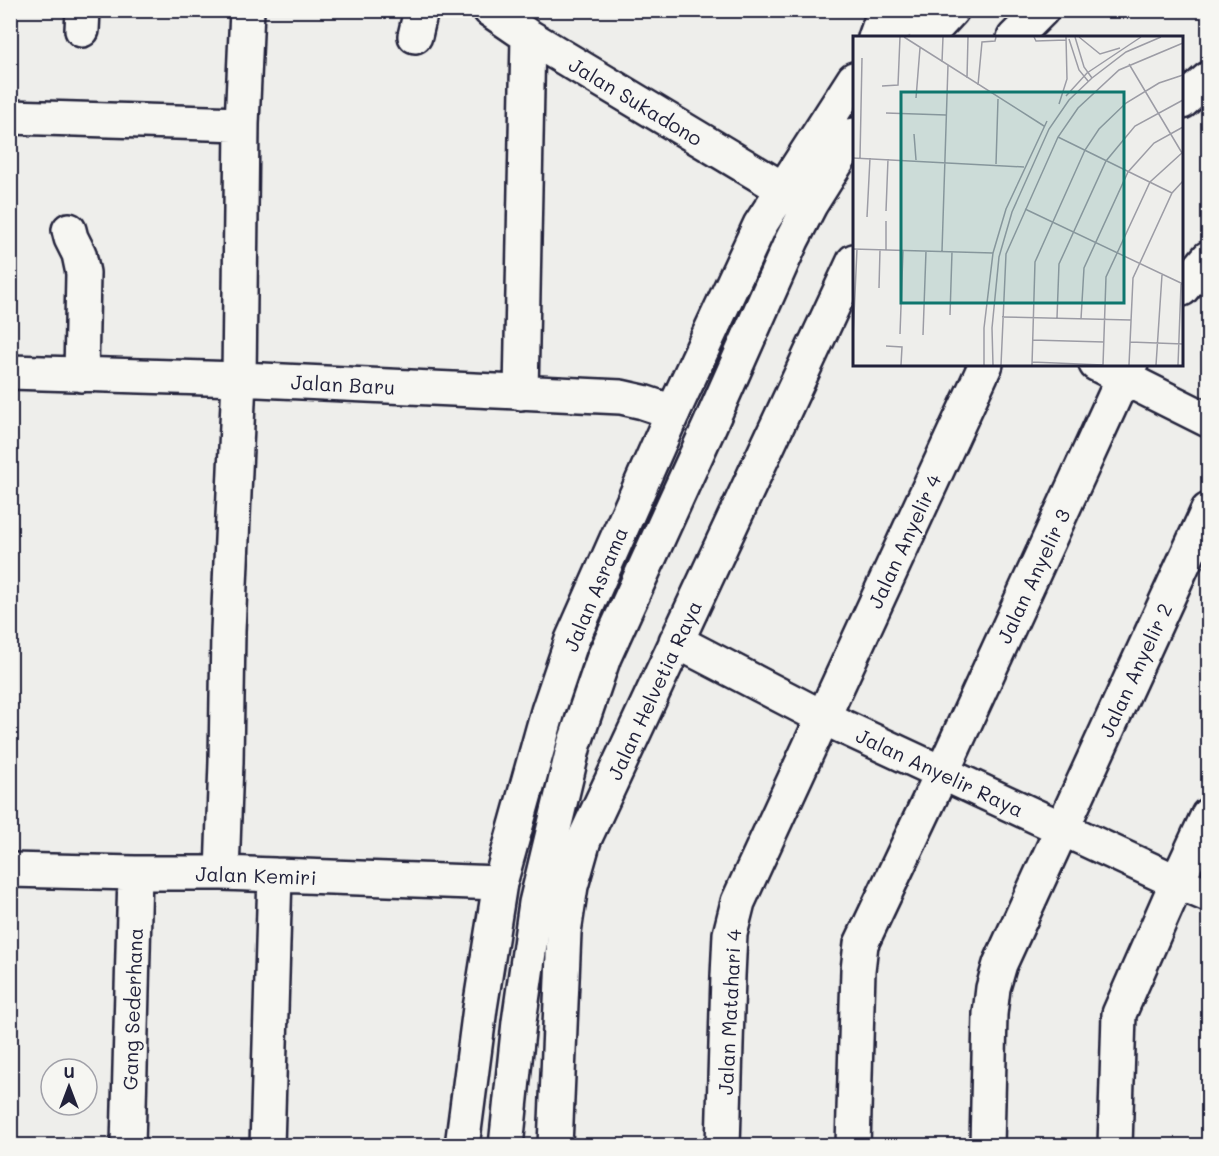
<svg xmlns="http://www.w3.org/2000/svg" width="1219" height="1156" font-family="Mali,sans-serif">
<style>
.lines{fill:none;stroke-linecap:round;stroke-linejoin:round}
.minor-casing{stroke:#22223b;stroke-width:38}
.major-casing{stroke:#22223b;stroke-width:38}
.highway-casing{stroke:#22223b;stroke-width:38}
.minor{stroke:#f6f6f2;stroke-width:33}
.major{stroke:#f6f6f2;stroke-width:33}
.highway{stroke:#f6f6f2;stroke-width:33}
.labels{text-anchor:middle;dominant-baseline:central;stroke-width:4.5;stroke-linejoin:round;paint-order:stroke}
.street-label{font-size:20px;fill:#22223b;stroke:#f6f6f2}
.inset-road{fill:none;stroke:#9c9ca5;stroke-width:1.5}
.view{fill:#0f766e;fill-opacity:0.15;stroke:#0f766e;stroke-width:3}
.inset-edge{fill:none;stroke:#22223b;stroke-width:3}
</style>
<rect width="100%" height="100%" fill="#eeeeeb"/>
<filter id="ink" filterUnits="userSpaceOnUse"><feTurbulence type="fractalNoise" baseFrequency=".0167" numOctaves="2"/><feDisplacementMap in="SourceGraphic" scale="12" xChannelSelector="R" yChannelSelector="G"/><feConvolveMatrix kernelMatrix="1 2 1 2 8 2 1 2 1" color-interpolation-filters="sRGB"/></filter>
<g filter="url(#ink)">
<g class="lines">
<defs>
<path id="minor" d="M490 10 528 36 783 189
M82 30 83 10
M415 36 421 10
M1014 38 1042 10
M1182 102 1208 79
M10 117 242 124
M69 230 71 238 79 254 83 273 81 375
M1182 289 1208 258
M1096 364 1208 420
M10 372 239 379 621 397 643 402 673 412
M521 393 528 36
M676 641 822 717 1177 882 1208 895
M10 870 135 873H222L500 883
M222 873 226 762 228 631 239 379 242 124 247 10
M128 1146 135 873
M267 1146 275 875
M555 1146 564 932 571 886 584 840 854 261
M723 1146 728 976 730 934 738 902 986 364
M853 1146 858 970 861 944 942 773 1123 378 1131 364
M987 1146 990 1014 993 988 1000 964 1208 510
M1115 1146 1119 1014 1177 882 1208 815"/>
<path id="major" d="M875 38 885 10"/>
<path id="highway" d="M887 38 909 10
M926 38 952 10
M462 1146 480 1008 500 883 548 711 572 640 673 412 760 225 854 79
M506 1146 519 1022 536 903 574 745 604 657 709 427 792 240 810 205 854 135"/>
</defs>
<use href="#minor" class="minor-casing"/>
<use href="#major" class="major-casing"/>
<use href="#highway" class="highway-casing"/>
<use href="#minor" class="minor"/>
<use href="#major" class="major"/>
<use href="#highway" class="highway"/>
</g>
</g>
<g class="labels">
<g class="street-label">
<text transform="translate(636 101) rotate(31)">Jalan Sukadono</text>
<text transform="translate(343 384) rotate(3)">Jalan Baru</text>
<text transform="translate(904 541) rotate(-65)">Jalan Anyelir 4</text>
<text transform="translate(1033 576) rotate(-65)">Jalan Anyelir 3</text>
<text transform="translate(595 589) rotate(-67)">Jalan Asrama</text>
<text transform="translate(1135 670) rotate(-65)">Jalan Anyelir 2</text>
<text transform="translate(654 690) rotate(-65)">Jalan Helvetia Raya</text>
<text transform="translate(940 772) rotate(25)">Jalan Anyelir Raya</text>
<text transform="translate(256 875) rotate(2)">Jalan Kemiri</text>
<text transform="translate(132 1009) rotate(-88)">Gang Sederhana</text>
<text transform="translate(729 1012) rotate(-87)">Jalan Matahari 4</text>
</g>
</g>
<g transform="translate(853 36)">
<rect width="330" height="330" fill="#eeeeeb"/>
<path class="inset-road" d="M51 1 191 90M181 1 183 5 213 4M222 1 231 31 239 42M226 1 247 18 267 12M216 3 226 34 235 45M89 26 90 1M276 28 329 117M114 42 115 1M125 49 129 6 142 5 143 1M29 50 45 49 47 1M213 60 234 37 288 1M63 62 67 12M206 68 214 43 213 1M33 77 93 79M61 98 63 124M205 101 319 157M0 122 171 131M7 122 9 22M143 128 145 63M172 173 330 248M33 175 35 123M14 181 17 122M0 213 140 217M33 214V185M89 215 95 29M26 252 27 214M97 279 99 216M149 281 278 284M204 282 206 228 253 125 282 90 330 64M228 283 231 232 275 136 301 107 330 91M47 298 50 215M70 299 73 215M0 302 4 213M179 304 251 306M277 306 330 308M33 310 49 311 48 329M179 326 250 329M131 329V292L140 217 153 173 194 85M140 329 139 292 146 221 159 176 196 93 216 64 239 42 273 16 308 1M148 329 153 218 205 101 225 72 266 34 330 7M179 329 182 226 232 114 246 93 273 67 306 47 330 39M250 329 253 241 297 146 330 116M276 329 280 242 319 157 330 145M303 329 309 239M325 329 328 248"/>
<path class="view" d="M48 56H271V267H48Z"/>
<rect width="330" height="330" class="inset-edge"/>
</g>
<rect width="1219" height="1156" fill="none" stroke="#f6f6f2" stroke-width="36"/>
<rect x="18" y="18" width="1183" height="1120" fill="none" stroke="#22223b" stroke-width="2" filter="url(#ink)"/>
<g transform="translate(69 1087)"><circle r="28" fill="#f6f6f2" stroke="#a1a1a9" stroke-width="1.5"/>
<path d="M0-4.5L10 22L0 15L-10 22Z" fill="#22223b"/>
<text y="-9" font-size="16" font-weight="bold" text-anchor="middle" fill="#22223b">U</text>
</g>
</svg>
